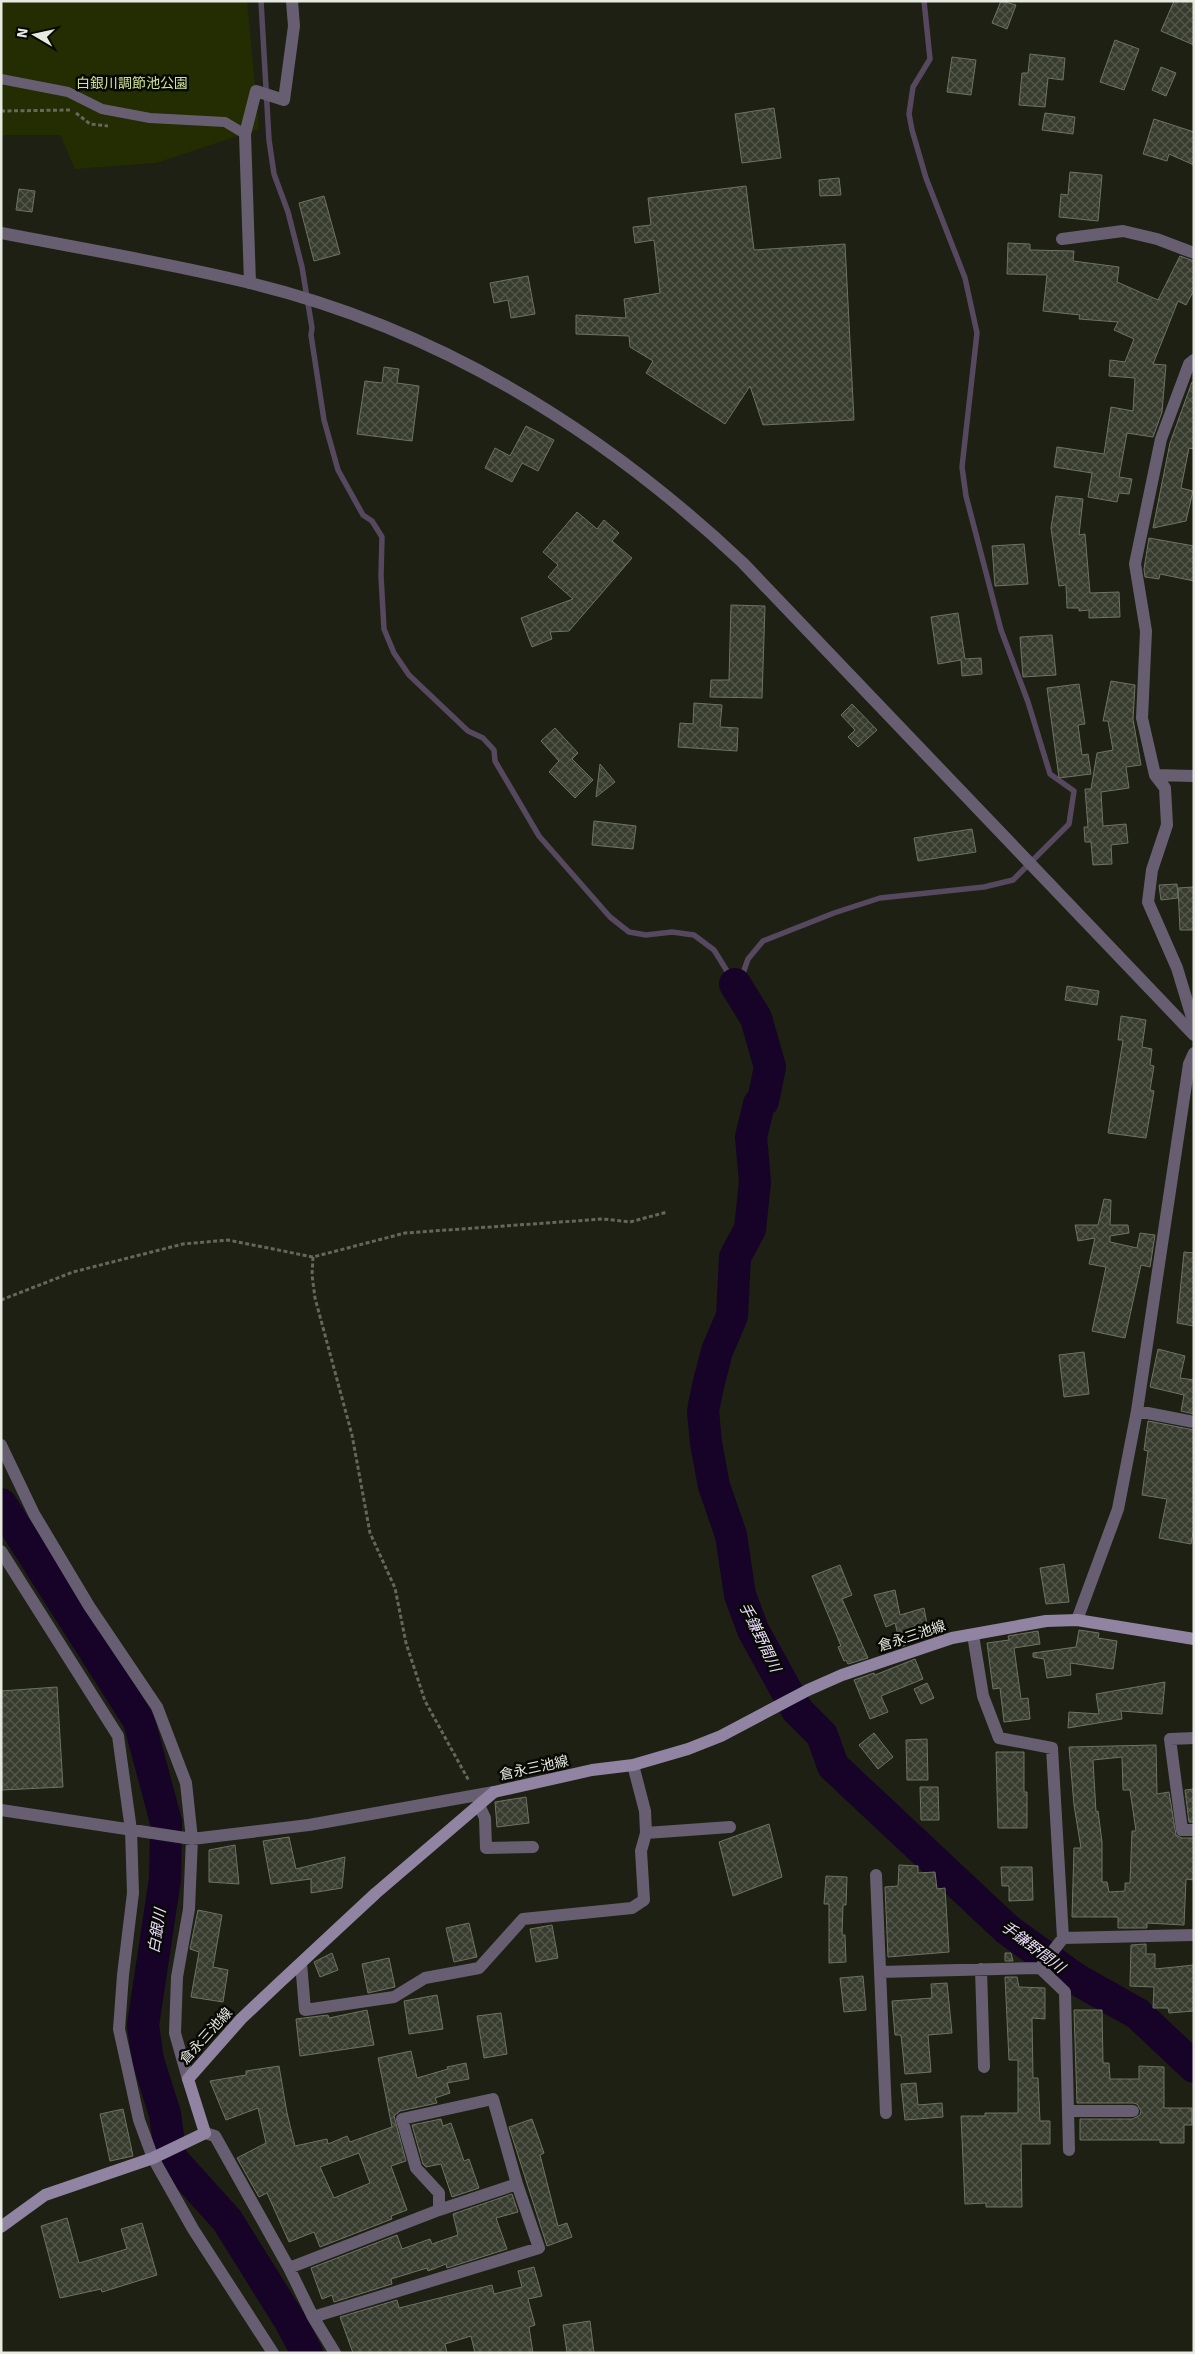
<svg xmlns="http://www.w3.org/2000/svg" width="1195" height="2354" font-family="Signika,'Noto Sans JP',sans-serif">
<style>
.green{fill:#242c01}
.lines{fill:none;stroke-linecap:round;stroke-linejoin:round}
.stream{stroke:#55485f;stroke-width:5.5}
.river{stroke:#160327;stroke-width:32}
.building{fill:url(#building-cross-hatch);stroke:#6e7263;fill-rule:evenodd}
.path{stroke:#64675c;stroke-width:3;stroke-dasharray:4 2.5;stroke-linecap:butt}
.service{stroke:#675e72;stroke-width:10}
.minor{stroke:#675e72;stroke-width:12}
.tertiary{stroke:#675e72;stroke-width:12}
.secondary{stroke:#9183a2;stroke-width:12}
.labels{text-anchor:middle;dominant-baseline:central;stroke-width:5;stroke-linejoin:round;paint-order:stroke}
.park-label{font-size:14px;fill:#d1e495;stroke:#080904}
.street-label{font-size:14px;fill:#e7eae1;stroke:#080904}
.water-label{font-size:15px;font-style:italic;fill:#eaddfa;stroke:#080904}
</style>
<defs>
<pattern id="building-cross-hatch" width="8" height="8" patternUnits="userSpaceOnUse" patternTransform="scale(1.25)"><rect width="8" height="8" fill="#383c2e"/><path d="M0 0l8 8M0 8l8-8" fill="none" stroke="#55584c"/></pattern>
</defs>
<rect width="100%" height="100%" fill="#1d2013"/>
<path class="green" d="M1 1H247L259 129 156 163 75 169 60 135H1Z"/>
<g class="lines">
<path class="stream" d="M261 1 269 140 274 174 288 212 302 267 312 328 311 335 324 420 338 470 363 515 372 521 382 537 381 576 384 629 394 653 409 675 468 731 483 738 494 750 495 761 539 836 610 917 629 932 646 935 672 932 694 935 714 950 735 984 741 979 748 959 763 941 834 913 880 898 984 887 1013 880 1069 824 1074 791 1050 774 1028 702 1001 630 966 496 962 467 977 333 965 278 926 178 912 130 909 114 913 87 930 59 924 1"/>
<path class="river" d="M735 984 756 1018 770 1067 763 1101 759 1104 751 1137 755 1182 750 1229 735 1257 732 1316 717 1351 708 1386 703 1411 706 1443 714 1486 731 1535 740 1595 753 1630 797 1710 822 1735 833 1766 1008 1930 1076 1979 1138 2014 1194 2067
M1 1504 139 1721 166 1822 165 1879 143 2025 148 2060 165 2114 171 2158 227 2220 290 2321 307 2353"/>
</g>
<path class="building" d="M1001 1 1016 5 1007 29 992 23Z
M1174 1H1194V45L1161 31Z
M1115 40 1139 49 1124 90 1100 82Z
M1030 54 1065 58 1063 80 1048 78 1045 107 1019 105 1022 73H1028Z
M952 57 976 60 971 95 947 92Z
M1161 67 1176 73 1166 96 1152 90Z
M774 108 781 158 742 163 735 114Z
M1045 113 1075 117 1073 134 1042 130Z
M1154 119 1194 132V165L1169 154 1167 161 1143 154Z
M1070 172 1102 175 1098 221 1059 217 1061 194 1068 195Z
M839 178 841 195 820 196 819 180Z
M746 186 754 250 845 244 854 420 763 425 750 386 725 424 646 373 653 361 630 347 629 336 576 334V315L626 318 624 299 660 293 654 240 635 243 633 227 651 225 648 198Z
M19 189 35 191 32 212 16 210Z
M324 196 340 254 314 261 299 203Z
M1008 243 1030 244V250L1074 251 1073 261 1119 267 1117 282 1158 300 1180 256 1194 261V290L1186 305 1178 301 1153 364 1166 365 1162 412 1153 437 1127 433 1119 477 1132 479 1129 494 1119 493 1117 502 1088 497 1092 473 1054 467 1057 447 1104 454 1111 407 1133 411 1135 378 1109 376 1110 360 1125 362 1134 339 1114 330 1118 322 1079 319 1080 315 1043 311 1047 275 1007 274Z
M528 276 535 314 511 318 508 300 494 303 490 283Z
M384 367 399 369 397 383 419 386 412 441 357 434 365 381 382 383Z
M1192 382 1194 383V449L1189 448 1181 488 1193 491 1186 521 1153 528 1170 443Z
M526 426 554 440 538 471 522 463 512 482 485 468 495 448 510 456Z
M1056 496 1083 499 1079 535 1085 534 1090 593 1119 592 1120 617 1089 618V610L1079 611V608H1067L1066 585 1059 586 1051 528Z
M577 512 597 529 604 520 619 533 612 541 632 558 569 631 550 632 552 639 532 647 521 618 573 599 548 577 558 565 543 552Z
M1149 538 1194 546V581L1160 574 1159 579 1145 577 1144 569Z
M1024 544 1028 584 995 586 992 546Z
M731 605 765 606 762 698 710 697 711 680H729Z
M958 613 965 659 981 658 982 674 962 676 961 660 938 664 931 617Z
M1052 635 1056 675 1023 677 1020 637Z
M1111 681 1135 685 1133 719 1141 765 1126 767 1129 788 1101 792 1103 826 1126 824 1128 843 1111 845 1112 864 1093 865 1091 842H1085L1084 827H1088L1085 789H1091L1097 753 1113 750 1108 721H1103Z
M1079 684 1085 724 1078 725 1082 755 1088 754 1091 774 1059 778 1047 688Z
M694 703 722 705 720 727 738 728 737 751 678 747 680 723 693 724Z
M852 704 877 730 858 747 848 737 855 730 841 715Z
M555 728 578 753 572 759 593 780 575 798 549 772 559 761 541 741Z
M600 764 615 782 596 797Z
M594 821 636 826 633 849 592 845Z
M972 829 976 852 918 861 914 838Z
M1177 884 1178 898 1161 900 1159 885Z
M1194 887V930H1180L1178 888Z
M1067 986 1099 991 1097 1005 1065 1000Z
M1121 1016 1146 1020 1142 1047 1152 1049 1150 1065 1154 1066 1150 1090 1154 1091 1146 1138 1108 1133 1123 1040H1118Z
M1104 1199 1111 1200 1110 1225H1128L1129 1233 1110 1236V1242L1137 1248 1140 1233 1155 1235 1150 1267 1141 1265 1125 1338 1092 1331 1106 1267 1089 1264 1095 1238 1078 1241 1075 1225H1098Z
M1184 1252 1194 1253V1326L1177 1323Z
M1158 1349 1185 1356 1180 1378 1194 1380V1414L1181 1411 1184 1395 1150 1387Z
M1084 1352 1089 1394 1064 1397 1059 1355Z
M1148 1421 1194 1430V1527L1191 1544 1159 1538 1167 1499 1142 1495 1148 1451 1144 1450Z
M1064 1564 1069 1602 1046 1604 1040 1568Z
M840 1565 852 1595 842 1599 868 1658 848 1664 846 1660 844 1661 838 1647 841 1646 812 1576Z
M895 1590 900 1615 924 1608 929 1635 901 1647 895 1623 886 1627 874 1595Z
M1079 1630 1099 1633 1098 1638 1117 1641 1113 1669 1070 1663 1071 1675 1047 1678 1044 1659 1033 1657V1653L1076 1647Z
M1038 1631 1040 1644 1014 1648 1021 1699 1028 1698 1030 1719 1004 1722 1000 1688 993 1689 987 1643 1009 1640 1008 1636Z
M915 1659 923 1679 881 1696 888 1712 870 1719 854 1680 874 1673 875 1675Z
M1165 1682 1162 1714 1121 1711 1122 1719 1068 1728 1069 1712 1099 1714 1096 1694Z
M927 1683 934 1698 921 1704 914 1689Z
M57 1687 63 1787 2 1790 1 1691Z
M874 1733 893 1757 878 1769 859 1745Z
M927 1739 928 1780H907L906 1740Z
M1156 1745 1157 1794 1169 1792 1176 1835 1182 1838H1194V1880L1186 1879 1184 1925 1147 1923V1928H1118V1917H1072L1074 1848H1081L1074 1805 1069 1747ZM1122 1757 1123 1790H1130L1136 1831H1132L1130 1883H1125V1891L1109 1892 1107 1882H1102V1842L1098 1811 1096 1812 1093 1760Z
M996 1752H1024V1792H1027V1828H998Z
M920 1787H938L939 1820H921Z
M1194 1789V1822H1189L1185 1790Z
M526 1797 529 1823 497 1827 495 1802Z
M769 1824 782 1877 733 1896 719 1842Z
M289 1837 296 1869 345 1857 342 1888 311 1893V1879L271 1884 263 1841Z
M235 1845 239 1884 209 1882V1850Z
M899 1865 918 1866V1873L935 1872 937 1889 945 1888 949 1952 888 1957 885 1887 898 1886Z
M1001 1867H1032L1033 1900 1009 1901V1886H1002Z
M826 1876 847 1877 846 1905H843L842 1935H845L846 1962 829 1963V1904H824Z
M198 1910 222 1915 213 1967 228 1970 223 2002 191 1997 199 1952 190 1949Z
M469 1923 477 1957 454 1962 446 1928Z
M552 1925 558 1958 536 1962 530 1929Z
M1146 1944V1954H1155V1969L1194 1965V2011L1169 2013 1168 2008H1153L1154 1987 1130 1986 1131 1945Z
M332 1953 338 1970 320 1977 314 1962Z
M1005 1953H1011L1013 1961H1005Z
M389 1958 395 1987 368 1993 362 1964Z
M863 1976 866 2010 844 2012 840 1978Z
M1005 1977H1017L1019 1987 1045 1988V2019L1032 2018 1033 2078H1038L1040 2121H1050V2144H1021L1022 2207H986V2203L965 2204 961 2116H985V2113H1018V2060H1009Z
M947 1983 952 2033 928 2035 931 2072 905 2074 901 2035H895L892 2001 932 1998 931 1984Z
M437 1995 443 2029 409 2034 404 2001Z
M367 2010 374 2045 300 2056 296 2019 328 2015 329 2018Z
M1074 2010H1102L1103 2063H1109L1110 2079H1139V2066L1164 2067V2108H1192V2125H1184V2143H1160V2140H1080V2119H1133L1140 2115 1141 2111 1137 2104 1133 2103H1077Z
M501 2013 507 2054 484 2058 477 2016Z
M411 2051 417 2078 448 2069 447 2067 466 2063 469 2079 447 2083 450 2093 435 2098 437 2103 400 2111 394 2116 406 2161 391 2166 407 2210 391 2216 392 2219 320 2247 314 2232 289 2242 267 2193 259 2197 237 2158 266 2143 258 2108 226 2120 210 2081 246 2075V2071L279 2066 287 2113 295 2146 327 2139 328 2144 347 2136 350 2142 392 2127 378 2058ZM359 2153 370 2183 334 2198 320 2167Z
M916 2083 918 2105 942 2103 943 2117 905 2120 901 2084Z
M123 2109 133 2156 110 2161 100 2114Z
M441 2119 443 2126 451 2123 464 2161 469 2159 479 2188 452 2197 441 2164 426 2167 423 2164 412 2125Z
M532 2119 544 2153 540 2155 558 2226 567 2223 572 2237 547 2246 509 2127Z
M512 2194 518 2212 496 2218 507 2249 447 2268 446 2264 428 2271 427 2268 391 2279 392 2284 334 2302 332 2295 322 2299 311 2268 397 2235 402 2249 430 2239 432 2244 458 2235 453 2214Z
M67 2218 79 2263 127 2249 121 2229 142 2223 157 2275 102 2292 101 2289 60 2298 41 2226Z
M534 2267 542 2296 528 2299 535 2325 529 2327 533 2353H475L471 2336 445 2344 447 2353H353L340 2317 397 2300 399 2308 492 2285 494 2294 522 2287 518 2271Z
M590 2321 594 2353H567L563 2325Z"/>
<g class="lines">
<path class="path" d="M1 111 71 110
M76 113 90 124 108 126
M313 1257 312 1275 315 1298 352 1435 370 1533 395 1588 406 1643 425 1701 469 1781
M1 1300 73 1272 183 1244 228 1240 313 1257 405 1233 603 1219 630 1222 667 1212"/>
<path class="service" d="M1 79 68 92 102 109 150 118 225 122 245 134"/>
<path class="minor" d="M1062 239 1123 231 1157 239 1194 253
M250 283 245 134 256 91 284 100 294 26 292 1
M1194 360 1189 364 1161 439 1135 564 1146 631 1142 718 1155 775 1165 788 1167 825 1152 870 1148 902 1177 968 1194 1024
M1155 775 1194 776
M1137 1411 1194 1422
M1 1445 34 1514 89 1606 157 1707 186 1783 192 1839 189 1909 177 1977 175 2033 188 2079
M1 1551 118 1736 131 1830 133 1893 123 1975 119 2029 139 2120 153 2158 193 2229 273 2353
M1077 1620 1118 1509 1137 1411 1189 1064 1194 1053
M973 1635 983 1696 999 1738 1052 1748 1063 1938 1194 1935
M1194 1738 1170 1739 1182 1830H1194
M633 1765 645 1811 646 1833
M479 1805 485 1818 486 1848 533 1847
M1 1810 192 1839 309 1825 494 1792
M876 1875 886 2113
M301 1963 305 2010 394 1997 425 1978 479 1968 523 1919 632 1908 644 1900 641 1851 646 1833 730 1827
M1040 1968 1065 1992 1069 2150
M981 1969 984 2067
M880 1972 1040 1968 1063 1938
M1068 2111H1133
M205 2133 215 2136 289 2268 313 2317 335 2353
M289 2268 439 2210 517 2184
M313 2317 539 2248 517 2184 493 2099 402 2119 416 2168 439 2193V2210"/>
<path class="tertiary" d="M1 233C84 249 168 263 250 283 440 329 602 430 743 563L1194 1035"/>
<path class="secondary" d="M1 2227 45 2195 153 2158 205 2133 188 2079 241 2019 277 1985 376 1893 494 1792 592 1770 633 1765 688 1749 721 1736 808 1690 842 1675 952 1638 1046 1621 1077 1620 1194 1639"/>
</g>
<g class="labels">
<g class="park-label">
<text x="132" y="83">白銀川調節池公園</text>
</g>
<g class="street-label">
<text transform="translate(912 1636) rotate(-18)">倉永三池線</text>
<text transform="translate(534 1768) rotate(-12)">倉永三池線</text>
<text transform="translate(206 2036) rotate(-48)">倉永三池線</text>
</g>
<g class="water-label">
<text transform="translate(760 1637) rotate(64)">手鎌野間川</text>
<text transform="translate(157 1931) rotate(-81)">白銀川</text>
<text transform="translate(1033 1947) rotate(37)">手鎌野間川</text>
</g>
</g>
<rect width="1195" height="2354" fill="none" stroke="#e7eae1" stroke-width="5"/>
<g transform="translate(35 35) rotate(279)" stroke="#080904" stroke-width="4" paint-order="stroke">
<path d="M0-4L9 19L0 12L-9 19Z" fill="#e7eae1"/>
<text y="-8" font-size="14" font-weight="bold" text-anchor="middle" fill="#e7eae1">N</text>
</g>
</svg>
